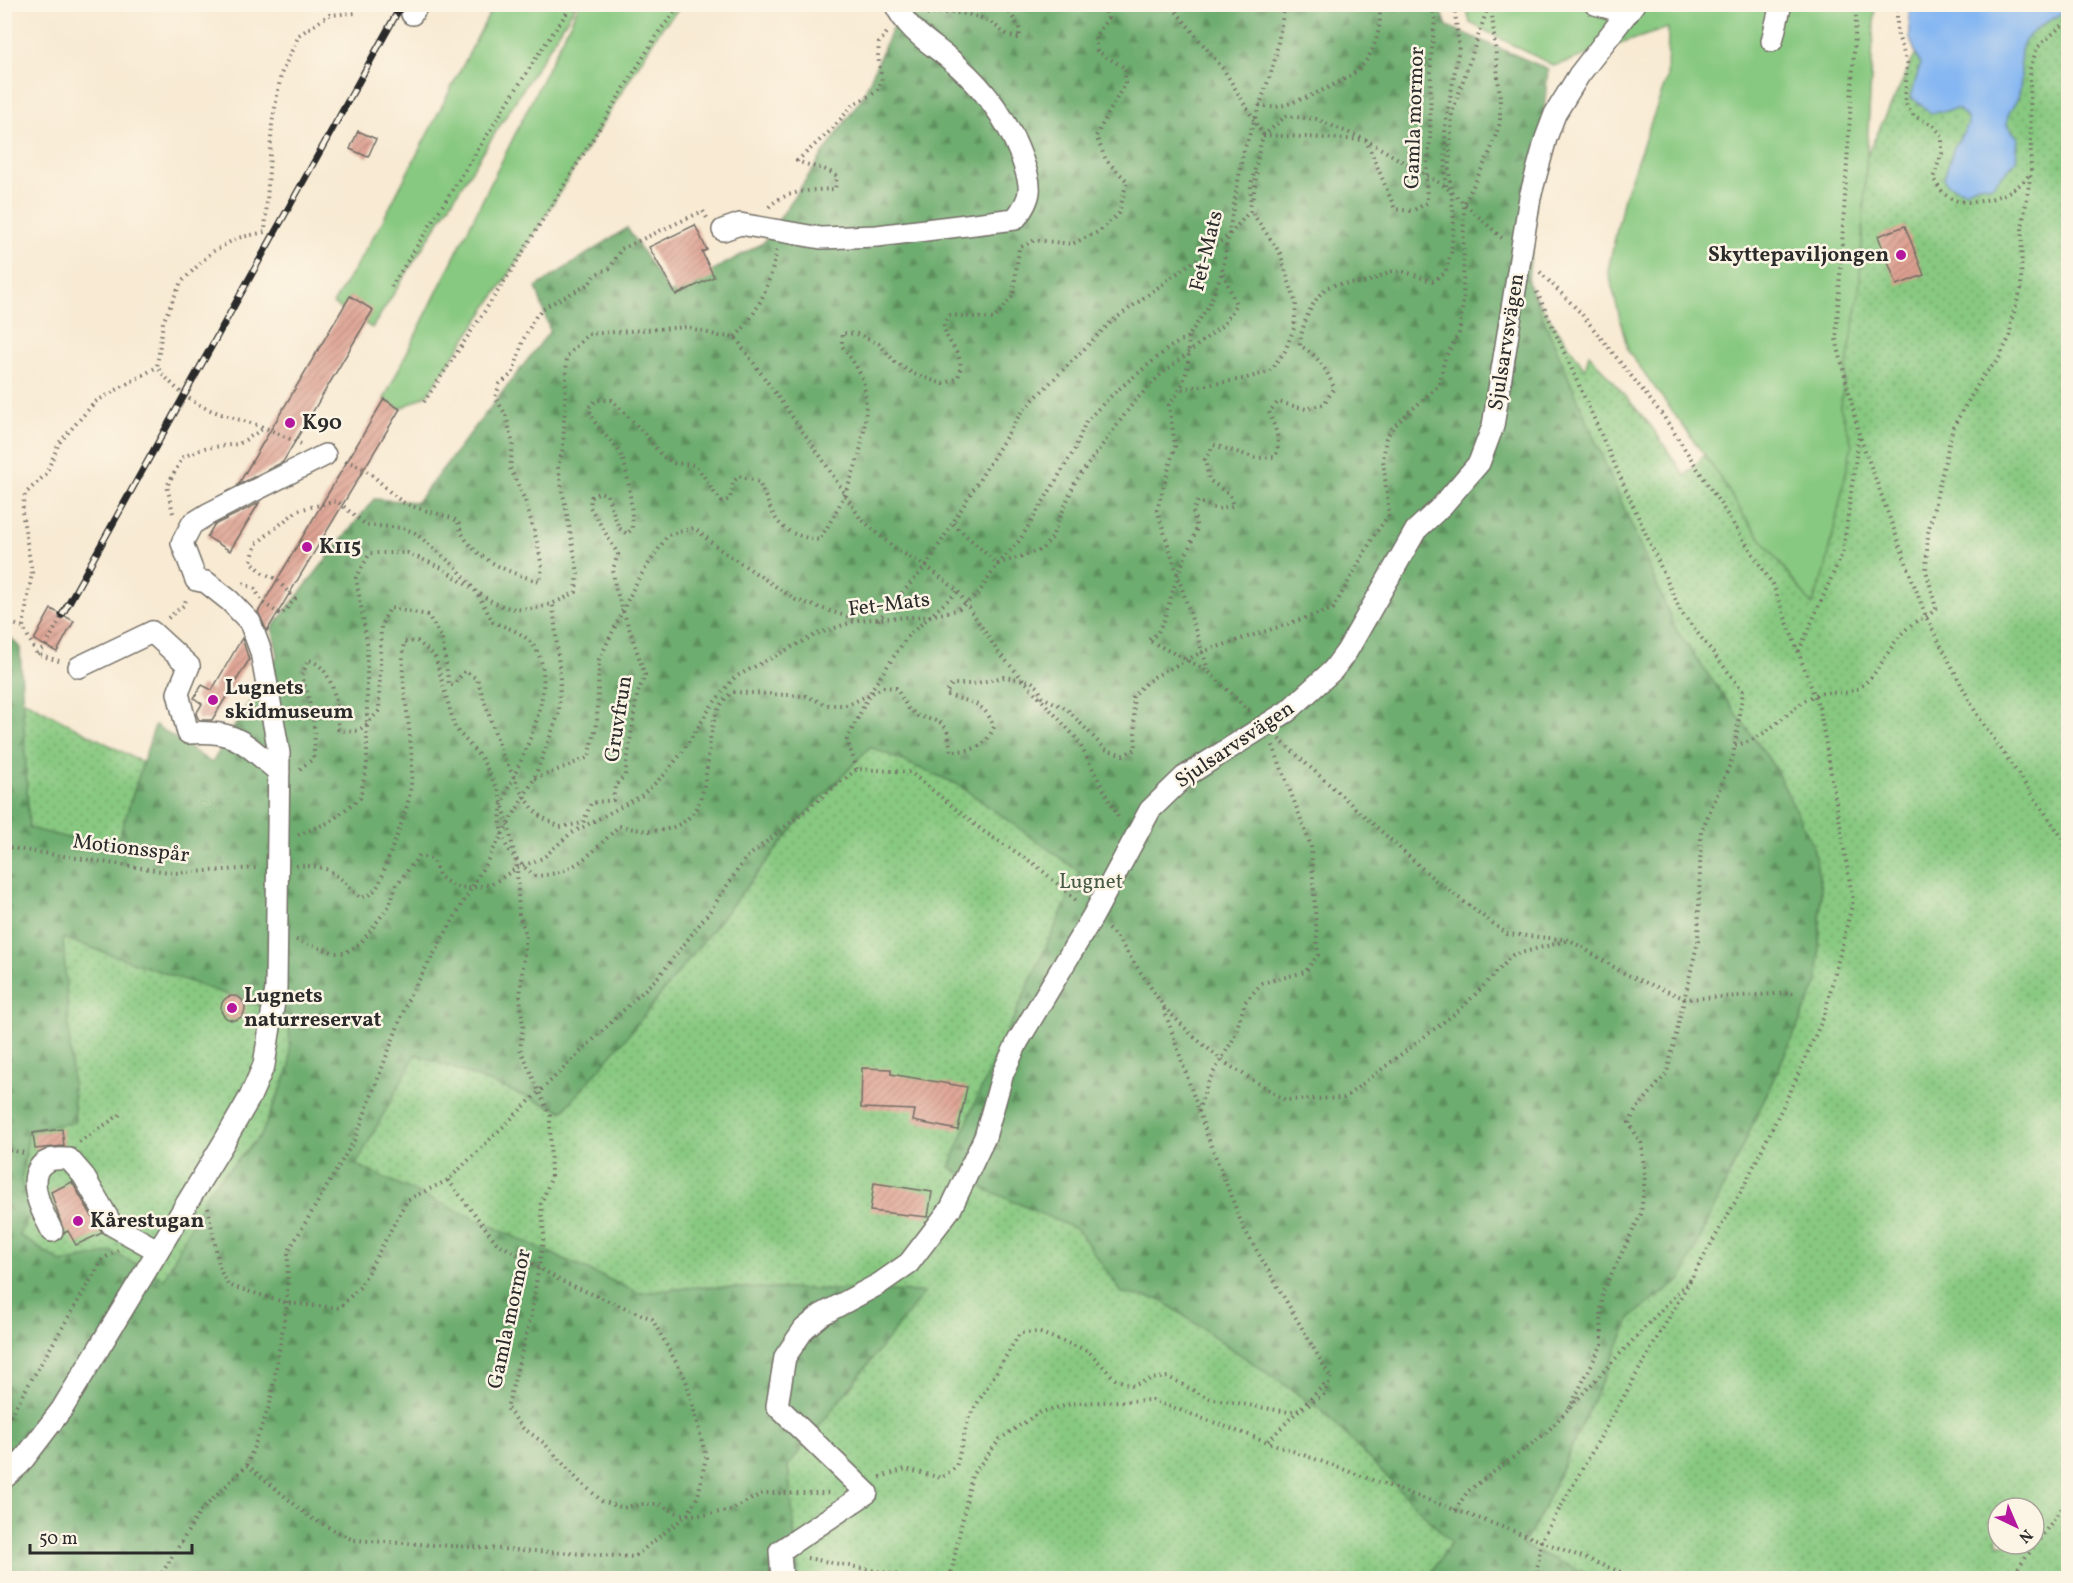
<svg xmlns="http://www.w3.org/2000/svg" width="2073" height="1583" font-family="Vollkorn,serif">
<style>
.green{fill:url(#green-dots);stroke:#5a7a56;stroke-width:1.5;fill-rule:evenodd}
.forest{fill:url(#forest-firs);stroke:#4c6c4d;stroke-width:1.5;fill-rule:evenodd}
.pitch{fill:#88c981;stroke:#5a7a56;stroke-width:1.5}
.water{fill:#86b7f2;stroke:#58718e;stroke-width:1.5}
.building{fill:url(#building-hatch)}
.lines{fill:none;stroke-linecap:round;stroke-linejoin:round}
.minor-casing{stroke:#736e66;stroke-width:24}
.path{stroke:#736e66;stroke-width:4;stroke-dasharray:1.5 4.5;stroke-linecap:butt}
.minor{stroke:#fff;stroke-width:21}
.rail-casing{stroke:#2b2b2b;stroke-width:7}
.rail{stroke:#fcf5e5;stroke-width:4.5;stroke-dasharray:14;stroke-linecap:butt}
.path-bridge{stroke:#736e66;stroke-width:4;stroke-dasharray:1.5 4.5;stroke-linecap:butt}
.poi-dot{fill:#b5179e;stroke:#fcf5e5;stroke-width:2}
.labels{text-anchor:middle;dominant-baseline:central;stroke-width:5;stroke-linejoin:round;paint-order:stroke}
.street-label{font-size:21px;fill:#2b2b2b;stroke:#fcf5e5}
.poi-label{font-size:21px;font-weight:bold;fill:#2b2b2b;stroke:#fcf5e5;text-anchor:start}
.park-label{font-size:21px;fill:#475a45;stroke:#fcf5e5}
</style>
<defs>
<pattern id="green-dots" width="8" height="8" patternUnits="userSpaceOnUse" patternTransform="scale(1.5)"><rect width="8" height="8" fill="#88c981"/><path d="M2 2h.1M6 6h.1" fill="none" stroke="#6fa36a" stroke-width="1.8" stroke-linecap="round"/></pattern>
<pattern id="forest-firs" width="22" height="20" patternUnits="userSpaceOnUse" patternTransform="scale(1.5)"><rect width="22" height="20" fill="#6ead6f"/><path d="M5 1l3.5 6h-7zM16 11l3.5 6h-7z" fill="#5b8d5b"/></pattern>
<pattern id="building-hatch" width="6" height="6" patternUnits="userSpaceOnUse" patternTransform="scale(1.5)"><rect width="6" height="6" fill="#dea091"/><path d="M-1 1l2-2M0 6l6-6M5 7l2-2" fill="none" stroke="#b48377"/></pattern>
</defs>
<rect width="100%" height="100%" fill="#fcf5e5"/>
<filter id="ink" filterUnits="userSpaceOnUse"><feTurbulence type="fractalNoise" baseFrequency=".0167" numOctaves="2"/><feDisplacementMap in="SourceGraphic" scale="12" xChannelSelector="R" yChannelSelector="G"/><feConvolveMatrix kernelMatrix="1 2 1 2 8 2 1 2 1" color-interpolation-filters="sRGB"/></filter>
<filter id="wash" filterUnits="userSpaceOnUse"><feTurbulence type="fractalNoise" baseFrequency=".008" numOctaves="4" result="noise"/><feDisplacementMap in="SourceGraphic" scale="24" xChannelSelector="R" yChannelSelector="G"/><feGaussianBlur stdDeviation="1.35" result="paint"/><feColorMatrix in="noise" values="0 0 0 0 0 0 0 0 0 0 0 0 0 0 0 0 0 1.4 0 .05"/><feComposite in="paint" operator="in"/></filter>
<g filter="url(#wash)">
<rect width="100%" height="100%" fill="#f8ead3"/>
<path class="green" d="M1939 5H2068V1578H5L4 690 241 814 1520 275 1585 369 1589 354 1651 426 1685 476 1743 413ZM1998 1508H2034V1544H1998Z"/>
<path class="forest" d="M902 5H1439L1447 26 1548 69 1528 282 1676 630 1774 766 1813 846 1821 886 1818 982 1681 1280 1632 1316 1537 1522 1522 1545 1596 1578H1428L1451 1542 1321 1410 1161 1300 1122 1293 1078 1230 985 1189 950 1167 973 1107 1080 872 957 784 870 747 795 826 626 1038 563 1111 416 1054 356 1165 639 1293 697 1287 925 1292 788 1466 799 1578H5L4 630 20 648 29 828 115 850 155 725 212 763 278 655 272 628 374 499 417 502 550 331 536 287 627 228 670 294 763 243 864 94ZM63 938 289 1016 290 1067 261 1135 208 1191 164 1279 112 1252 62 1263 19 1235 31 1213 21 1181 29 1131 75 1122Z"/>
<path class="pitch" d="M494 5H576L372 328 333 304 381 224Z
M579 5H682L660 30 508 276 427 395 400 409 384 399Z
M1466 5H1875L1859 294 1840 407 1852 444 1825 572 1812 605 1744 516 1716 471 1628 351 1608 270 1624 197 1667 78 1668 28 1554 66 1470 23Z"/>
<path class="water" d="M1909 5H2068V9C2054 20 2024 30 2021 51 2019 65 2024 82 2018 97 2014 109 2007 109 2007 125L2018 138 2016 161 1992 186 1978 185 1965 191 1948 185 1944 178 1954 147 1968 125 1967 118 1958 109 1931 113 1911 97 1920 65 1910 38Z"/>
<g id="blocks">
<path class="building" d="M358 131 376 139 368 157 350 149Z
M695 225 707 250 702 252 714 277 676 295 649 247Z
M1905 226 1924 275 1897 285 1878 236Z
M350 296 373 310 283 462 238 485Z
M384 399 400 409 267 631 258 612Z
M259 503 230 551 207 537 214 525Z
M51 609 74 621 57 652 34 640Z
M242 638 249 660 212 720H199L196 714 202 704 194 698 202 685 212 690Z
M221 1008a12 12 0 1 1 24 0a12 12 0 1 1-24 0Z
M862 1068 891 1069V1074L967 1087 958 1130 913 1121 915 1110 861 1108Z
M62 1129 64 1146 35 1149 33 1133Z
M72 1182 102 1233 76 1245 68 1231 64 1233 51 1192Z
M874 1183 932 1192 928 1217 870 1211Z"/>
</g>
</g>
<g filter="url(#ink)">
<use href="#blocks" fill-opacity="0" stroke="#736e66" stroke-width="1.5"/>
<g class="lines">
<defs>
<path id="minor" d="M1595 4 1628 13
M412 14 418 4
M1772 41 1781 4
M723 230 740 224 821 238 877 236 1015 219C1035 195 1031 184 1021 156 1006 116 979 82 946 56 927 41 906 28 895 4
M79 667 152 632 189 666 178 693 188 733C236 729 244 743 279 772
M52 1231C43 1214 20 1171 50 1160 55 1158 64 1159 69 1159L83 1175 112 1225 157 1250
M4 1478 20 1464 62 1409 224 1142 250 1097 264 1065 276 989 279 753 261 652 250 622 230 601 206 582 196 580 182 543 192 524 208 514 325 455
M782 1578 780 1551 867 1493 777 1406 785 1357 804 1329 821 1315 879 1284 909 1263 951 1208 985 1137 1003 1073 1018 1041 1093 916 1150 810 1184 777 1288 711 1333 670 1347 651 1416 530 1441 507 1479 463 1493 426 1530 197 1546 138 1555 114 1579 75 1634 4"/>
</defs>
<use href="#minor" class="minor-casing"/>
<path class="path" d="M1857 4 1836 339 1859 434 1926 617 1976 713 2068 846
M1897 4V32L1907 63 1905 102 1914 116 1933 125 1942 136V153L1933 178C1938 186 1943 195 1952 199 1974 208 2015 195 2028 176
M927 14C948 12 969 11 988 21 1001 28 1003 36 1020 38L1019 27 1004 4
M1259 105C1264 106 1269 107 1273 107 1289 107 1347 81 1359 69 1374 54 1384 25 1378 4
M1263 135 1366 140 1446 187 1503 239
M1263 136 1286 116 1316 119 1366 140 1395 209 1412 211 1427 203 1426 175 1430 141 1431 59 1435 19 1432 4
M1446 186 1445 127 1459 47 1454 4
M1253 198 1257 170
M769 207C785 190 813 190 835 189L837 176C825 167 811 167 797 161L830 131 854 104 876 92 882 81 878 56 879 43 889 30
M391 287 541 50 573 4
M1537 292 1681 612 1743 691 1733 757 1701 832 1698 941 1667 1073 1636 1110 1629 1123 1641 1143 1645 1176 1641 1214 1603 1291 1601 1311 1602 1344 1569 1409
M735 337C759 313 770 283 777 250
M1188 337C1191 362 1186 385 1169 405L1175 446 1157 510 1208 670
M1182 389 1243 379 1269 372 1285 351 1294 328 1296 304 1280 253 1251 211
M424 402 508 276 660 30 682 4
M301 444C289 439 276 432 263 427 214 411 192 411 157 367L163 322 181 282 212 252 237 238 265 232 272 124 281 74 299 35 329 15 355 13
M345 461C375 470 378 484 401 501 412 509 442 513 458 521 464 555 509 574 540 581L542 567 537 541 525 500 510 468 513 444 506 415 495 397 500 384 513 373 523 340 536 316 547 306 589 284 596 274 610 268 621 249 703 211 707 218
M173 513 167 486 183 457 205 448 239 444 264 428
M953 524 998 564 1041 550 1051 539 1075 482 1134 402 1159 376 1224 324 1236 304 1223 273
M243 583 255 589 262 602 281 615 295 599 276 579 263 573 251 561 256 544 298 510 337 501 366 525 403 528 415 533 456 567 477 593 493 622C507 628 523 632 533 645 564 686 518 763 502 803 496 839 508 855 535 876 576 874 591 853 619 826 630 828 641 831 652 831 735 828 687 722 733 692L806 696 827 705H848L884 687 896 688 908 708 918 716 940 722 947 729 951 751C973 751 985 748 994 727 983 699 970 704 946 694L952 684H973L1004 677 1031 681 1038 687 1042 697 1067 709 1105 749 1123 755 1136 749 1133 697 1141 687 1154 677 1202 652 1333 609 1375 534 1389 515 1383 460 1386 438 1394 426 1439 385 1445 358 1459 333 1463 303 1464 204 1490 152 1500 123V98L1491 4
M480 594C513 618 542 611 576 592L578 573 558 467 563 448 567 356 588 334 687 327 719 336 735 337 823 460 860 518 894 548 926 566 958 591 998 652 1077 739 1120 821
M168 618 184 605 187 597
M878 620 926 566 1022 411 1111 322 1229 235 1250 211 1251 185 1263 135 1224 70 1170 4
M4 621 23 627
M1799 651 1843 551 1859 435
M37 654 46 646 62 615
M59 661 37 654 23 627 32 573 22 512 25 494 46 474 59 443 95 402 157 367
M1249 711 1208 671 1148 640 1157 634 1164 620 1177 577 1197 528 1193 511 1198 501 1216 509 1233 506 1230 495 1209 480 1205 459 1214 445 1256 458 1275 457C1282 441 1275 428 1269 412L1278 402 1306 409 1324 404 1334 388C1327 370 1317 354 1300 346 1300 328 1315 289 1334 285 1345 282 1356 285 1367 282 1378 279 1385 271 1397 271 1408 271 1422 279 1433 281L1445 273 1451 253 1454 221 1449 169 1452 113 1489 4
M1279 739 1435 880 1507 934 1570 940 1625 974 1686 999 1794 993
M1735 745C1769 740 1787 707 1817 694 1830 689 1843 697 1857 689 1882 674 1888 643 1910 626 1919 618 1929 618 1936 608L1926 570 1928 533 1953 427 1983 376 1998 360 2010 336 2011 321 2021 289 2022 228 2031 172 2030 69 2037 48 2068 20
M300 769 313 759C318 730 311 703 302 676L308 660C334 666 338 707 338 729 361 736 364 726 379 711L381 625 390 608 428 615 442 638 449 685H453L465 671 477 679 502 754 524 796 538 815 560 827 583 823 591 803 613 800 615 786 625 775 637 695 645 675 615 587 613 569 618 554 590 507 591 497 600 492 607 495 619 528 627 534 632 529C633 512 628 462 618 450 606 434 594 428 589 407L597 400H612L643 432 662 456 674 463 695 465C706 477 711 490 722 502L730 499 733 482 739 476 759 482C776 520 775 533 819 540 847 498 870 444 865 391 864 375 851 358 842 346V333L857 334 879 344 895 362 914 374 943 384 957 379C969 356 947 347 944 326L950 315 994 319 1013 296 1019 248 1035 240 1072 244 1100 231 1119 213 1127 181 1106 160 1096 136 1125 83V68L1097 51 1095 37 1108 18 1103 4
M857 769 847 740 872 689 907 637 958 591
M535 779 589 757 597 722 599 660 637 581 668 535 694 528 721 550 796 600 858 620
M298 835 330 822 360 798 367 764V641L356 578 370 553H408L442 568 471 588
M4 847 175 873 257 868
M296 866C333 864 336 876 361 898 381 892 381 877 388 859 397 835 408 810 411 785 416 737 398 689 404 642L417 641 435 656 455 728 482 759 499 792 508 824 517 868 519 915 526 934 520 997 523 1027 520 1049 550 1116 551 1178 541 1204 544 1235 530 1320 507 1408 523 1428 544 1443 579 1481 602 1501 623 1508 640 1504H659L679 1514 704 1515 731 1510 763 1493H829
M1108 929 1116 936 1164 1007 1194 1037
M296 940 335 953H345L361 943 389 906 397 884 419 856 432 859 440 877 455 887 471 888 492 884 517 868 543 858 570 834 641 796 664 775 681 754 712 705 735 677 817 634 858 620 930 616 957 610 978 594 998 564 1020 540 1075 449 1086 421 1114 393 1170 347 1188 337 1209 305 1222 272 1243 153 1274 64 1285 4
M1164 1009 1207 1135 1243 1227 1331 1378
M1227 1064 1285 1100 1344 1098 1462 1008 1513 955 1566 941
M1198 1111 1209 1080 1234 1038 1245 1002 1262 983 1305 972 1318 955 1311 846 1272 743
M79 1142 121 1114
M4 1149 24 1153
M208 1208 220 1270 228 1285 287 1303 339 1308 360 1287 407 1200 448 1180 660 975 710 911 745 859 857 769 910 772 983 831 1036 865 1078 902
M4 1426 103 1259 118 1250
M1268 1441 1327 1382
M247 1465 311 1518 353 1540 634 1557 688 1514 698 1496 706 1457 686 1380 652 1319 561 1281 496 1242 448 1180
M880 1477 906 1469 941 1478 956 1467 969 1417 1020 1333 1038 1332 1088 1351 1115 1379 1133 1386 1150 1379 1168 1377 1208 1398 1288 1412 1306 1407 1324 1394 1331 1378
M1455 1510 1468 1491 1545 1434 1692 1277
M807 1558 914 1578
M159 1578 200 1512 247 1465 270 1404 287 1303 288 1252 355 1139 409 997 534 779 559 713 560 676 553 605
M950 1578 972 1475 1000 1439 1038 1413 1075 1403 1152 1400 1541 1541 1636 1578
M1536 1578 1541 1541 1742 1190 1791 1090 1824 1016 1853 901 1820 710 1773 585 1664 417 1580 312 1540 272
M2011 1578 2068 1500"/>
<use href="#minor" class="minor"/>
<defs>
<path id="rail" d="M62 615 402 4"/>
</defs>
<use href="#rail" class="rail-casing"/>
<use href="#rail" class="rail"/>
<path class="path-bridge" d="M1194 1037 1227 1064"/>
</g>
</g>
<g class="poi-dot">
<circle cx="1901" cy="255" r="6"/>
<circle cx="290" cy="423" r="6"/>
<circle cx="307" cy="547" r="6"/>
<circle cx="213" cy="700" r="6"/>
<circle cx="232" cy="1008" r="6"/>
<circle cx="78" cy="1221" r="6"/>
</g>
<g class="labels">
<g class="street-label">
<text transform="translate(1415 118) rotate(-88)">Gamla mormor</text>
<text transform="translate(1207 251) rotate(-76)">Fet-Mats</text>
<text transform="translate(1507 342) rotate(-81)">Sjulsarvsvägen</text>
<text transform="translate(889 605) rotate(-7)">Fet-Mats</text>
<text transform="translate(619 719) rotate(-81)">Gruvfrun</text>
<text transform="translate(1235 745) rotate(-34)">Sjulsarvsvägen</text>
<text transform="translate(131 849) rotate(7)">Motionsspår</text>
<text transform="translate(510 1319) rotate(-78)">Gamla mormor</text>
</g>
<g class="poi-label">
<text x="1889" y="255" text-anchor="end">Skyttepaviljongen</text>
<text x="302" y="423">K90</text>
<text x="319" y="547">K115</text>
<text x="225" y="688">Lugnets<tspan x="225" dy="24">skidmuseum</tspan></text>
<text x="244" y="996">Lugnets<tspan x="244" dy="24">naturreservat</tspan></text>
<text x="90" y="1221">Kårestugan</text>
</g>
<g class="park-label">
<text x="1091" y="882">Lugnet</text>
</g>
</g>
<rect width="2073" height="1583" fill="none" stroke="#fcf5e5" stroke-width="24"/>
<g transform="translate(2016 1526) rotate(136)"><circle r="28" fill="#fcf5e5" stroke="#a8a49b" stroke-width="1.5"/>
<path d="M0-4.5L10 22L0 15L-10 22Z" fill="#b5179e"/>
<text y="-9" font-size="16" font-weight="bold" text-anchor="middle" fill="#2b2b2b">N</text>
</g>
<path d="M30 1544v9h162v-9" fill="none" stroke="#2b2b2b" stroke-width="3"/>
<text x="39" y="1544" font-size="18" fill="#2b2b2b" stroke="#fcf5e5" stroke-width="4.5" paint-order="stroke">50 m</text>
</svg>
